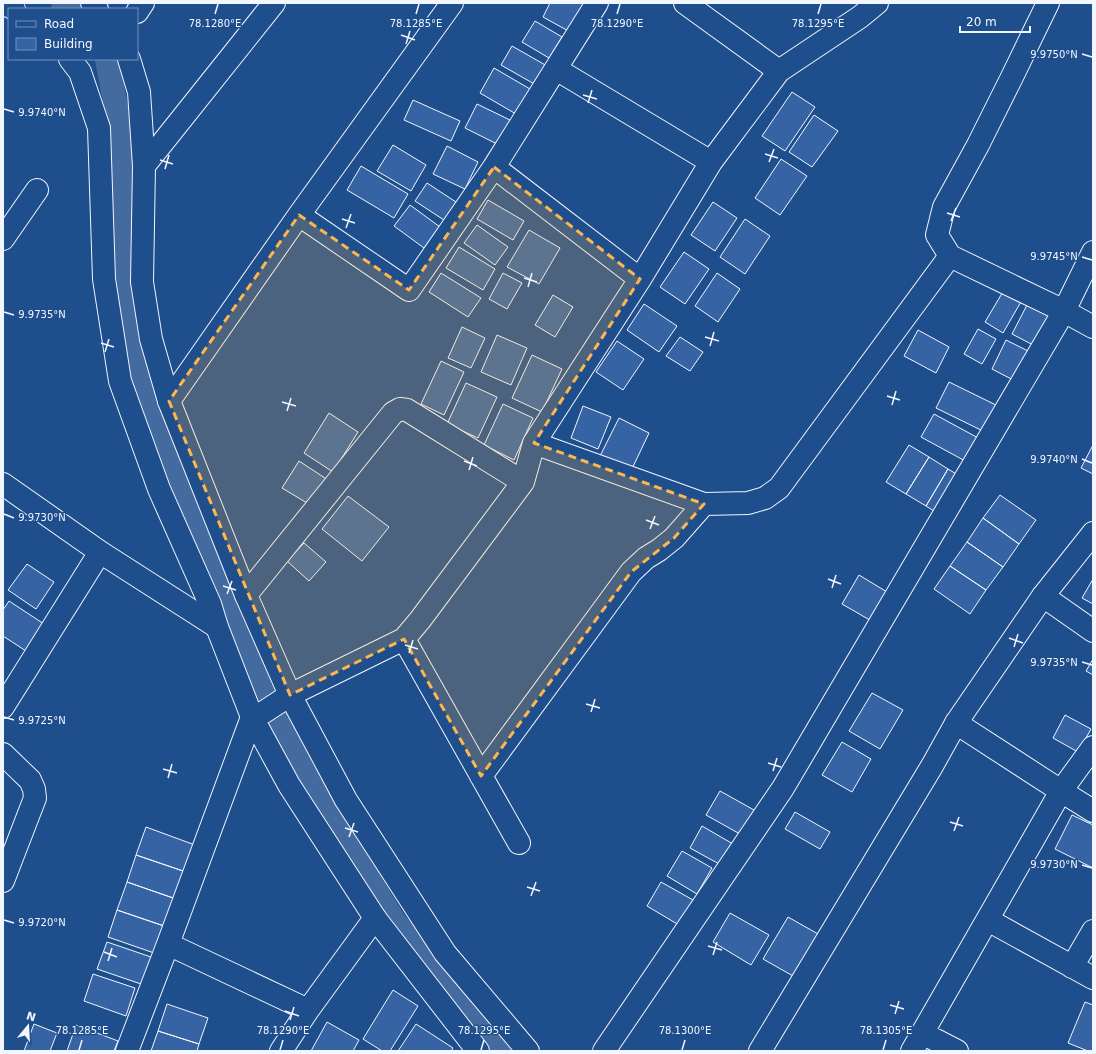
<svg xmlns="http://www.w3.org/2000/svg" width="1096" height="1054" font-family="'DejaVu Sans',sans-serif">
<style>
.lines{fill:none;stroke-linecap:round;stroke-linejoin:round}
.canal{stroke:#446ba0;stroke-width:24}
.building{fill:#3563a3;stroke:#f2f6ff}
.minor-casing{stroke:#f2f6ff;stroke-width:24}
.major-casing{stroke:#f2f6ff;stroke-width:24}
.minor{stroke:#1f4e8c;stroke-width:22}
.major{stroke:#1f4e8c;stroke-width:22}
.marked{fill:#ffb74d;fill-opacity:0.2;stroke:#ffb74d;stroke-width:3;stroke-dasharray:8 5;stroke-linejoin:round}
.ticks{fill:none;stroke:#f2f6ff;stroke-width:1.5}
.ticks-label{font-size:10px;text-anchor:middle;fill:#f2f6ff;stroke:#1f4e8c;stroke-width:3;stroke-linejoin:round;paint-order:stroke}
</style>
<rect width="100%" height="100%" fill="#1f4e8c"/>
<g class="lines">
<path class="canal" d="M63 3 71 9
M107 59 121 134 123 282 131 355 161 436 264 691 306 776 394 921 502 1051"/>
</g>
<path class="building" d="M550 3H583L587 5 572 33 543 17Z
M535 21 562 37 549 58 522 42Z
M512 46 547 66 536 85 501 65Z
M494 68 530 89 516 114 480 93Z
M792 92 815 107 785 151 762 136Z
M413 100 460 121 451 141 404 120Z
M477 104 510 120 497 144 465 128Z
M814 115 838 131 812 167 789 152Z
M393 145 426 165 411 191 377 171Z
M447 146 478 162 465 189 433 174Z
M781 159 807 176 780 215 755 198Z
M361 166 408 194 394 218 347 190Z
M427 183 459 204 447 222 415 201Z
M488 200 524 221 513 240 477 219Z
M713 202 737 218 715 251 691 235Z
M410 205 440 227 424 248 394 226Z
M745 219 770 236 745 274 720 257Z
M477 225 508 247 495 265 464 243Z
M529 230 560 248 539 284 507 267Z
M459 247 495 269 483 290 446 268Z
M684 252 709 269 685 304 660 287Z
M441 273 481 298 468 317 429 292Z
M503 273 522 283 507 309 489 299Z
M717 273 740 289 718 322 695 306Z
M1004 290 1022 300 1003 333 985 322Z
M553 295 573 307 555 337 535 325Z
M644 304 677 326 659 352 627 330Z
M1027 305 1052 318 1037 347 1012 334Z
M462 327 485 338 471 368 448 358Z
M978 329 996 339 982 364 964 354Z
M918 330 949 347 936 373 904 356Z
M497 335 527 348 511 385 481 372Z
M680 337 703 352 690 371 666 356Z
M1006 340 1032 353 1017 382 992 369Z
M617 341 644 359 623 390 596 372Z
M532 355 562 369 542 412 512 398Z
M441 361 464 372 444 415 421 404Z
M949 382 1002 408 989 434 936 408Z
M466 383 497 397 478 438 447 424Z
M503 404 533 418 514 460 484 445Z
M583 406 611 417 598 449 571 438Z
M329 413 358 432 333 472 304 453Z
M934 414 980 439 967 462 921 437Z
M619 418 649 433 630 473 599 458Z
M909 445 929 457 906 494 886 482Z
M1093 445V474L1081 468Z
M929 457 948 469 926 506 906 494Z
M299 461 328 480 312 506 282 488Z
M948 469 968 481 945 518 926 506Z
M1000 495 1036 520 1019 544 983 518Z
M348 496 389 527 362 561 322 529Z
M983 518 1019 544 1003 567 967 542Z
M967 542 1003 567 986 590 950 566Z
M304 543 326 562 309 581 287 561Z
M27 564 54 582 36 609 8 590Z
M950 566 986 590 970 614 934 589Z
M859 575 892 595 875 623 842 604Z
M1093 579V604L1082 598Z
M9 601 44 624 26 651 3 636V610Z
M1093 659V675L1086 671Z
M872 693 903 710 880 749 849 731Z
M1065 715 1091 729 1078 752 1053 738Z
M842 742 871 759 852 792 822 775Z
M720 791 754 810 740 834 706 815Z
M795 812 830 832 820 849 785 829Z
M1072 815 1093 825V868L1055 849Z
M702 826 733 844 721 865 690 848Z
M146 827 195 845 186 872 136 855Z
M682 851 712 868 697 894 667 876Z
M136 855 186 872 176 899 127 882Z
M127 882 176 899 167 927 117 910Z
M661 882 693 900 679 925 647 906Z
M117 910 167 927 157 954 108 937Z
M730 913 769 935 751 965 713 942Z
M788 917 818 934 793 976 763 959Z
M107 942 154 958 144 985 97 969Z
M93 974 135 988 126 1016 84 1001Z
M393 990 418 1006 390 1051H382L363 1039Z
M1085 1002 1093 1005V1051H1088L1068 1043Z
M167 1004 208 1018 199 1044 158 1031Z
M327 1022 359 1040 353 1051H311Z
M34 1024 57 1033 50 1051H24Z
M416 1024 453 1048 451 1051H398Z
M76 1025 118 1041 114 1051H67Z
M158 1031 199 1044 197 1051H151Z"/>
<g class="lines">
<defs>
<path id="minor" d="M685 3 779 71 860 17 877 3
M137 12 143 3
M556 69 711 162
M144 166 274 3
M494 167 640 279
M299 215 409 290 494 167 597 3
M3 239 37 190
M169 401 299 215 452 3
M534 443 704 504 748 503 765 498 779 488 950 256
M3 484 100 552 217 627
M246 595 393 413 400 409 407 410 523 482
M1043 596 1093 631
M404 639 519 843
M3 707 100 552
M956 723 1061 791 1093 811
M3 754 30 780 34 789 35 798 3 881
M481 776 631 572 646 558 659 550 674 538 704 504
M988 920 1093 978
M168 944 308 1010
M1072 967 1093 931
M922 1033 957 1051
M127 1051 168 944 252 717 264 712 290 695 404 639 420 620 523 482 534 443 640 279 711 162 779 71
M281 1051 308 1010 375 918
M604 1051 783 788 1064 311 950 256 937 235 944 207 978 145 1011 79 1048 3
M912 1051 1061 791 1093 747"/>
<path id="major" d="M92 3 97 9
M3 5 10 6 14 9
M70 59 80 72 99 128 104 279 120 381 159 489 210 604 217 627 252 717 289 785 375 918 478 1051
M129 59 139 92 144 166 142 282 151 339 169 401 246 595 290 695 346 800 445 953 528 1051
M1093 252 1064 311 1093 327
M760 1051 932 766 956 723 1043 596 1093 533"/>
</defs>
<use href="#minor" class="minor-casing"/>
<use href="#major" class="major-casing"/>
<use href="#minor" class="minor"/>
<use href="#major" class="major"/>
</g>
<path class="marked" d="M494 167 640 279 534 443 704 504 674 538 631 572 481 776 404 639 290 695 169 401 299 215 409 290Z"/>
<path class="ticks" d="M215 14 218 4M416 14 419 4M617 14 620 4M818 14 821 4M401 35 415 40M406 44 410 31M1082 54 1092 57M583 95 597 99M588 103 592 90M4 109 14 112M765 154 778 158M160 160 173 164M769 162 774 149M165 169 169 155M947 213 960 217M342 219 355 223M951 221 956 208M346 228 351 214M1082 257 1092 260M524 278 537 282M528 287 532 273M4 312 14 315M705 337 719 341M101 343 114 347M710 346 714 332M105 352 109 339M887 396 900 400M282 402 296 406M892 405 896 391M287 411 291 398M1082 459 1092 463M464 461 477 466M469 470 473 457M4 514 14 518M646 520 659 525M650 529 655 516M828 579 841 584M223 586 236 590M832 588 836 575M227 594 232 581M1009 638 1023 643M405 645 418 649M1014 647 1018 634M409 653 413 640M1082 662 1092 665M586 704 600 708M591 712 595 699M4 717 14 720M768 763 781 767M163 769 177 773M773 771 777 758M168 778 172 764M950 822 963 826M345 828 358 832M954 831 959 817M349 837 354 823M1082 865 1092 868M527 887 540 891M531 896 536 882M4 920 14 923M708 946 722 950M104 952 117 957M713 955 717 942M108 961 112 948M890 1005 904 1009M285 1011 299 1016M895 1014 899 1001M290 1020 294 1007M79 1050 82 1040M280 1050 283 1040M481 1050 484 1040M682 1050 685 1040M883 1050 886 1040"/>
<g class="ticks-label">
<text x="215" y="27">78.1280°E</text>
<text x="416" y="27">78.1285°E</text>
<text x="617" y="27">78.1290°E</text>
<text x="818" y="27">78.1295°E</text>
<text x="1054" y="58">9.9750°N</text>
<text x="42" y="116">9.9740°N</text>
<text x="1054" y="260">9.9745°N</text>
<text x="42" y="318">9.9735°N</text>
<text x="1054" y="463">9.9740°N</text>
<text x="42" y="521">9.9730°N</text>
<text x="1054" y="666">9.9735°N</text>
<text x="42" y="724">9.9725°N</text>
<text x="1054" y="868">9.9730°N</text>
<text x="42" y="926">9.9720°N</text>
<text x="82" y="1034">78.1285°E</text>
<text x="283" y="1034">78.1290°E</text>
<text x="484" y="1034">78.1295°E</text>
<text x="685" y="1034">78.1300°E</text>
<text x="886" y="1034">78.1305°E</text>
</g>
<rect width="1096" height="1054" fill="none" stroke="#f2f6ff" stroke-width="8"/>
<rect x="8" y="8" width="130" height="52" fill="#1f4e8c" stroke="#7391ba"/>
<rect x="16" y="21" width="20" height="6" fill="#1f4e8c" stroke="#7391ba"/>
<text x="44" y="28" font-size="12" fill="#f2f6ff">Road</text>
<rect x="16" y="38" width="20" height="12" fill="#3563a3" stroke="#7391ba"/>
<text x="44" y="48" font-size="12" fill="#f2f6ff">Building</text>
<g transform="translate(28 1026) rotate(18)" stroke="#1f4e8c" stroke-width="3" paint-order="stroke">
<path d="M0-3L7 15L0 10L-7 15Z" fill="#f2f6ff"/>
<text y="-6" font-size="11" font-weight="bold" text-anchor="middle" fill="#f2f6ff">N</text>
</g>
<path d="M960 26v6h70v-6" fill="none" stroke="#f2f6ff" stroke-width="2"/>
<text x="966" y="26" font-size="12" fill="#f2f6ff" stroke="#1f4e8c" stroke-width="3" paint-order="stroke">20 m</text>
</svg>
